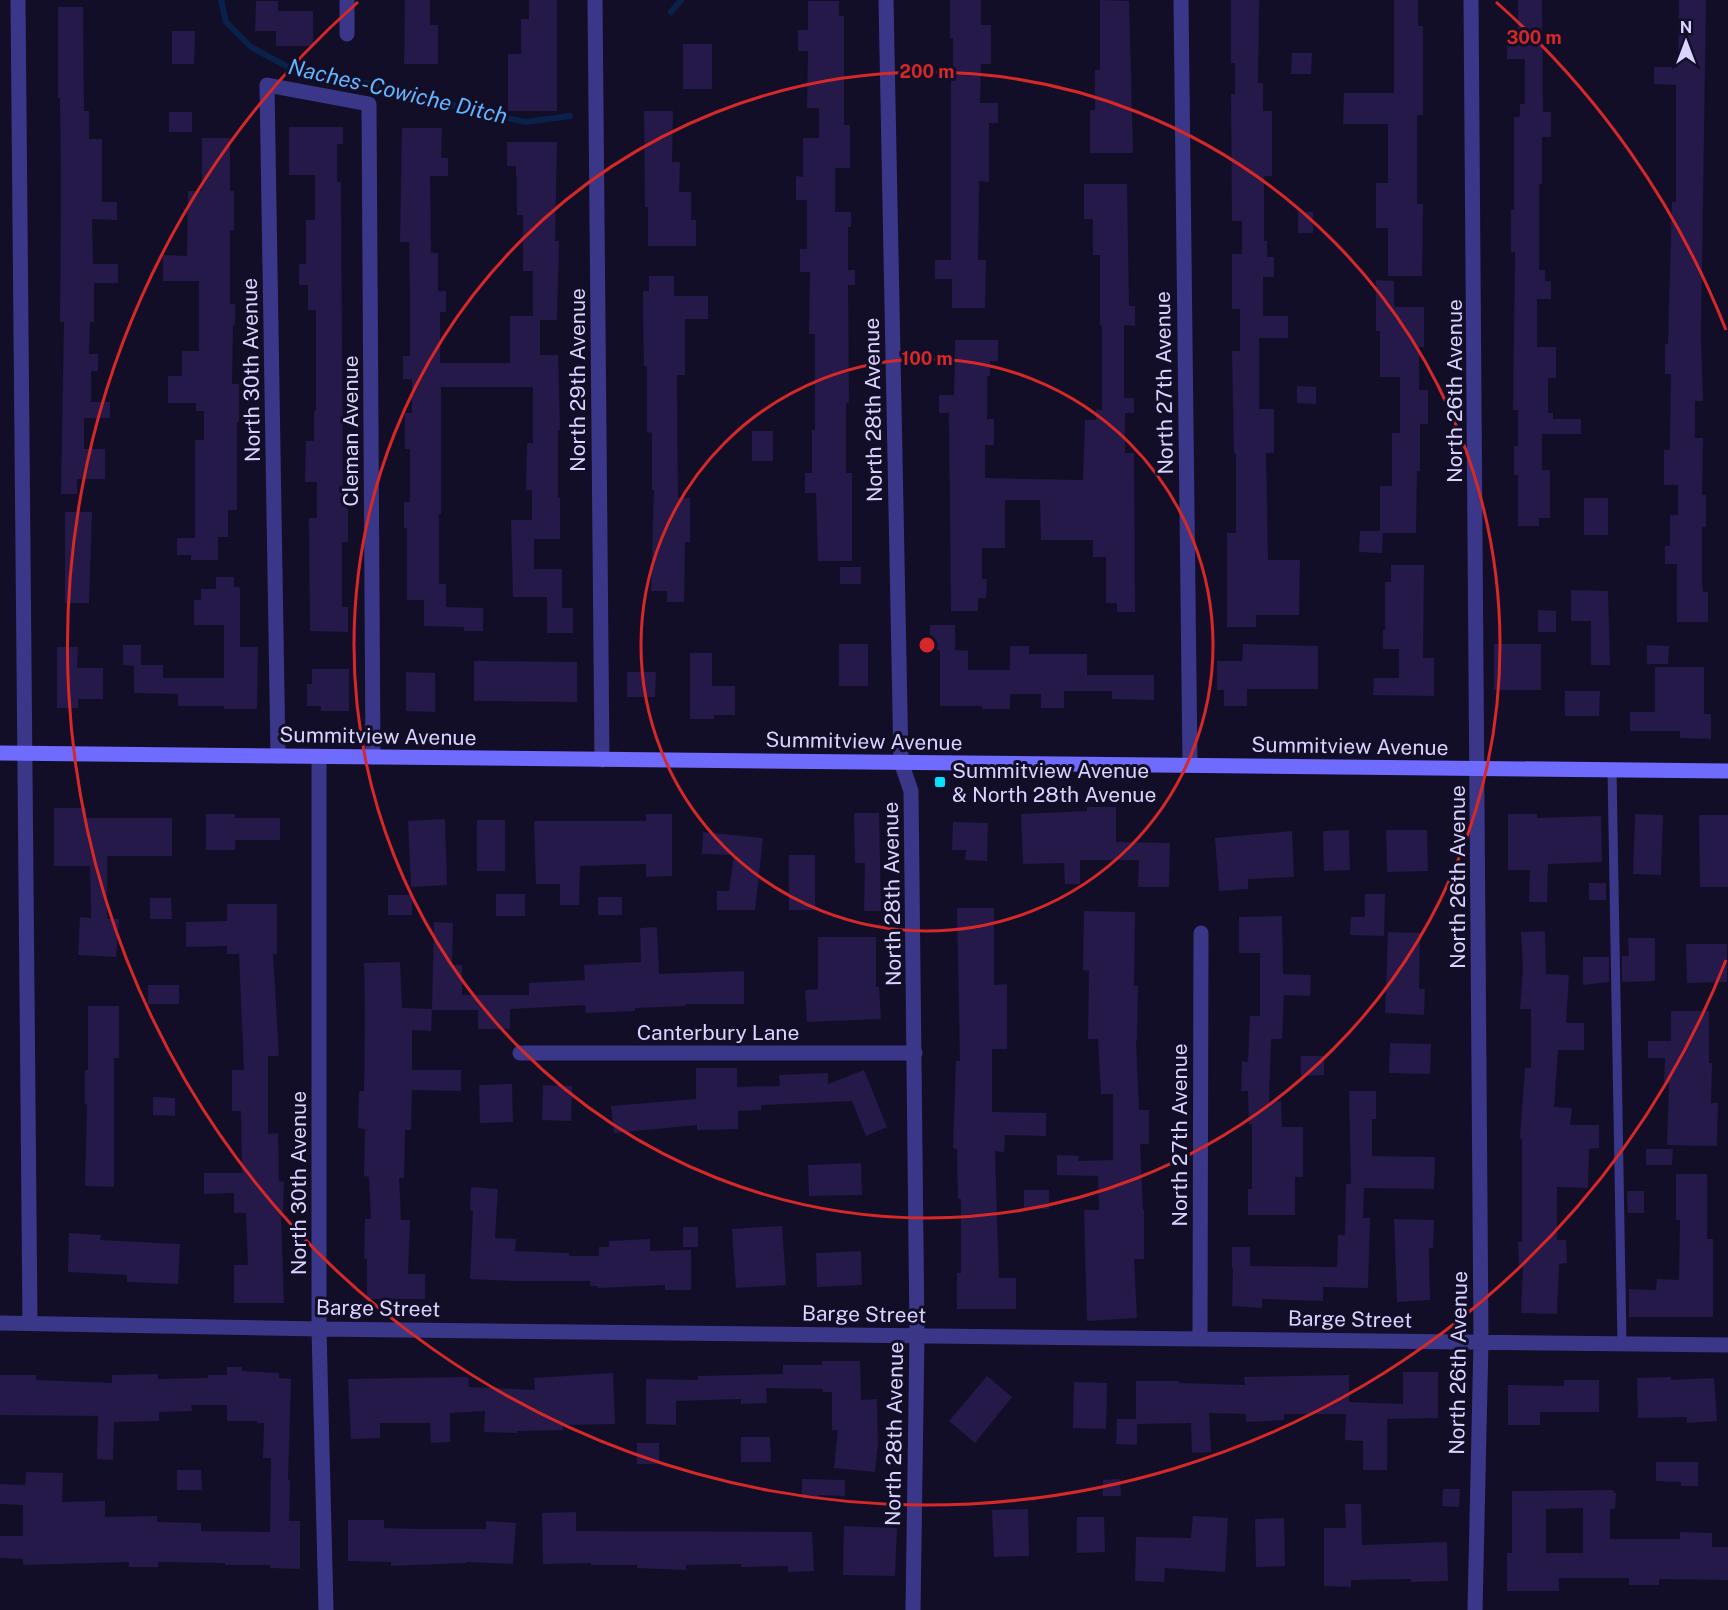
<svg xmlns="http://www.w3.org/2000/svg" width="1728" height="1610" font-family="'Public Sans',sans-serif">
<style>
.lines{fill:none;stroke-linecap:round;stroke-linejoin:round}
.stream{stroke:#0a214a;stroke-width:6}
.building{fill:#241948;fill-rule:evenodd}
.lane{stroke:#3b3788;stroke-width:9}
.street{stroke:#3b3788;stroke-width:15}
.secondary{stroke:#706bff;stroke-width:15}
.ring{fill:none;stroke:#d62828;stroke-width:3}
.poi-dot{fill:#00e2ff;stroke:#130e27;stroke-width:2}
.labels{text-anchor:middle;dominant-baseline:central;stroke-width:6;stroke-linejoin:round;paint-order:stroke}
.street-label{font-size:21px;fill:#d9d4ff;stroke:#130e27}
.poi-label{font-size:21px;fill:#d9d4ff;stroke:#130e27;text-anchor:start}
.water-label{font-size:22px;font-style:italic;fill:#62b4ff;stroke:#130e27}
.centre{fill:#d62828;stroke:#130e27;stroke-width:3}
.ring-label{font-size:18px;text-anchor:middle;font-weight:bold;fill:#d62828;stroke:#130e27;stroke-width:6;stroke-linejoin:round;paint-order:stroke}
</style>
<rect width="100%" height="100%" fill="#130e27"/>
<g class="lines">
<path class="stream" d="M221 0 226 22 251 47 288 67 349 79 488 114 526 122 570 116
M671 12 681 0"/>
</g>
<path class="building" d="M405 0H430V25H438V64H404Z
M529 0H557V111H508V54H521V19H529Z
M950 0H981V25H991V64H981L980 103H998V123H989V182L979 181 978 260H986L985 308H952V279H935V260H951V78H953V38H950Z
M1100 0 1129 1 1133 153H1090V110H1095V70H1100Z
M1231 0H1259L1258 83H1263V111H1272V176H1264V241H1267V257H1274V277H1263V316H1288V338H1259V409H1274V453H1266L1268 560H1300L1299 615H1256V627H1227V533H1236V453H1234L1232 351H1240V309H1232V254H1242V221H1232L1231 94H1235V63H1231Z
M1394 0H1418V26H1423V115H1417V204H1423L1422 276H1388V228H1376V183H1388V124H1343L1344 93H1394Z
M1518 0H1542L1543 112H1551V137H1542V184H1539V270H1545V281H1551V299H1537V347H1556V378H1548V413H1553V419H1581V434H1542V470H1550V518H1539V526H1518V475H1514V446H1518V410H1513L1515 252H1511V210H1514V117H1520V104H1525V59H1507V37H1518Z
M1679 0H1706L1701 334 1703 401H1695V438H1703L1702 495H1706V527H1702V582L1703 592H1708V622H1677V564H1665V546H1670V515H1678V485H1664V450H1670V438L1671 374H1665V344H1668L1672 202H1676V85L1654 84V67H1678Z
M256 1H278V11H313V46H276V31H255Z
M808 1H839V16H844V125H850V168H835V212H851V227H848V270H855V285H848L849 403H846V473H852V561H818L816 493H805V473H812V430H815V334H809L810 272H800V249H807V200H796V176L803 177V138H819V108H807L808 51H798V30H808Z
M58 7H83L84 111H89V139H102V202H117V220L92 219 93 264H118V283H94V322H90L89 354H98V371H91V402H110V418H84V449H105V479H77V494H61L64 322H60L61 189 60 98H58Z
M172 31H195L194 64H172Z
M683 44H712V89H683Z
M1292 53H1312L1311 74H1291Z
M644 111H673L672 162H680L679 192H691V220H696V246H648V207H645Z
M169 112H192V132H169Z
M289 127H343V144H337V182H341L343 496H348V542H342V607H348V632L310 631 309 518H317V482H305L306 441H314V411H316V310H308V285H299V264H306V220H315V175H289Z
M402 128H442L441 158H448V176H430L431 253H438V291H446V312H440V363H510V316H533V271H523V215H517V176H516V166H507V142H557L555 241H559L557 320H540V355H558L560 430H558V498H560V539H534V569H562V608H573V633H547V597H513L511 520H532V490H526L527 443H533V387H441V514H439V584H446V607L483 608V631H464V627L424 626V600H407V528H404V502H410V449H405V413H412V379H403V356H410V298L409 242H400Z
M202 138H230V191H234V230H230V304H235V325H233L232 384H239V422H237V510H228V537H218V560H191V555H177V538H195V440H204V411H196V403H168V376H182V351H199V281H163V255L187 256 188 191H202Z
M1084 184H1127L1129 306H1135V326L1124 325V398H1134V413H1125V453H1134L1135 612H1117V603H1106V557H1093V540H1041L1040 500H1005V548H982V579H987L986 598H978V611H951L949 413H939V395H954L955 340H998V361H990V376H987V419H994V445H985V478L1083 480 1085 420H1096V410H1102V325H1100V255H1093V219H1084Z
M1298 212H1313V233H1298Z
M649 276H674V296H708V319H685V375H677L678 498H690V542H685L684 602H667V591H651L654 490H652V433L647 432V366H644L643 312V291H649Z
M1376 280 1394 281V307H1424V347H1419V390H1428V424H1420V471H1417L1416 533H1383L1382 553 1359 552 1360 531H1380V486H1392V433H1400V377H1380V331H1376Z
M1297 386 1316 387V404L1297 403Z
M752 431H773V461H752Z
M1584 498H1608V535H1584Z
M65 512H92L89 603H65Z
M1391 565H1424L1423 658H1434V696L1373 695 1374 678H1399V649H1383V630H1385V582H1391Z
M840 567H861V584H840Z
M216 577H234V587H240V647H258L257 709H224V706H178V694L134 693V666L123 665V645H141V665H163V678H224V625H194V600H201V589H216Z
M1571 590 1608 591 1610 665H1591V621H1571Z
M1538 610 1556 611V632H1538Z
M930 625H955V650L968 651V670H1010V646H1029V654H1087V675H1154V700L1112 699V691H1064V708H1041V694H1010V709H982V706H940V650H930Z
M839 644H868V686H839Z
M1243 644 1318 646V689H1247V706H1224V690H1217V661H1242Z
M1494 644H1541V690H1494Z
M1647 645 1669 646 1668 664H1647Z
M57 647H78L77 668H103V699H78V708H57Z
M690 653H712V686H735V715H714V719H690Z
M474 661 577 662V702L474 701Z
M1655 667H1704V714H1711V739L1680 738V731H1630V712H1655Z
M312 669H349V711H321V706H307V684H312Z
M406 672 435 673V712L406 711Z
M627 672H656L655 697H627Z
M1565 691H1600L1599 716H1565Z
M1087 807H1116V842L1170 843 1169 887H1138L1139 860H1080V884H1065L1064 863 1023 864 1021 814 1087 811Z
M54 808H86V818H172V856H107V919H119L116 957 78 955 80 917 91 918 90 866H54Z
M854 813H879L881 911H864L865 863H855Z
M206 814H235V818H280V840H235V850H206Z
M646 814H672V876L646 877V864L580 866 579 905H560V884H536L534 821H646Z
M1508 814H1537V818L1601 816 1602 862 1548 864 1547 902H1529L1530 870H1508Z
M1635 814 1663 815 1661 875 1633 874Z
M1699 815H1728V887H1700Z
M445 819 447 885 411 887 408 821Z
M477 820H505V871H477Z
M953 822 988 823 987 861 965 860 966 850H952Z
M1349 830 1350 870 1324 871 1323 831Z
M1386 830H1427L1428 871 1387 872Z
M1292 831 1294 877 1248 879V889L1219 891 1215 838Z
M703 832 763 838 755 910H717V891H729L734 855 702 854Z
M789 855H815V910H789Z
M1589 883H1606V900H1589Z
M496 894H525V916H496Z
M1365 894H1385L1384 936 1350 935 1351 917H1365Z
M388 895H412V915H388Z
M598 897H622V915H598Z
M150 898H171L172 919H150Z
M227 904H277V954H273L279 1056H268V1134L278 1133 279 1181 284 1182 283 1214H281L284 1303H234V1265H248L246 1213H234V1193L204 1194V1173H242L241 1111H232V1070H244L239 954H227V946L186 947V922L227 921Z
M957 908H994V985L1007 984V1049H992V1112L1046 1113V1136L1005 1135 1004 1152 995 1151 999 1278H1016V1309H957V1273H961V1199H958L957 1149 953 1148 956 1061H960Z
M1084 911 1135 912 1134 986H1138L1137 1040H1136L1139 1110H1149V1144H1140L1143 1210H1144V1259H1134L1137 1318 1087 1321 1084 1210H1099L1098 1176 1057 1175V1155L1079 1156 1078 1161 1113 1160V1094H1101L1098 1039H1088L1089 971 1083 970Z
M1282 916 1283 974 1311 975 1310 996 1284 995 1282 1039H1271L1269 1102 1281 1101 1282 1127H1303V1177H1295V1215H1248V1189H1252V1124L1249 1125 1248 1091H1241L1242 1061 1248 1062 1250 1016H1260V953H1239V917Z
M434 922 453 923 452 965H462V995H529V983L585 980 584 965 641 962 640 928 657 927 659 974 744 971V1004H685V1006L635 1008V1011L586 1013 585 1005 510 1009V1029H478V1010H432Z
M1545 931 1546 974 1569 975 1566 1023H1584V1050H1558L1554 1107 1572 1108 1570 1125H1599V1148L1589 1149 1588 1188 1557 1187V1240H1566L1567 1263 1559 1264 1557 1314 1521 1313 1523 1266H1519L1518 1242H1522V1139H1520L1525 1068H1531V1009H1520L1523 969 1521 932Z
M1388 932 1420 933 1419 989H1425L1424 1015 1385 1013Z
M818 937H876V987H879L881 1019 807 1022 805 990 818 989Z
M1628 938H1655V981L1622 982V956H1629Z
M1686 944H1727V982L1687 983Z
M1583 957H1609V982L1583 985Z
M400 962 402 1008 432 1009 431 1031 412 1030V1070H461V1091L412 1090 411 1130H405L404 1178H399L401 1220H410L408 1274H425V1299H367V1259H364L365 1219H371L369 1177 364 1176 365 1129 358 1128 359 1091H364L365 1015 364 963Z
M148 985H179V1004H148Z
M88 1006H119V1058H114V1187L85 1186 87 1104H85V1070H88Z
M1671 1011H1709V1063H1712L1711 1103H1718L1717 1146 1667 1145 1669 1083H1664L1665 1058H1648V1041H1671Z
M1390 1043 1431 1044 1430 1074 1389 1073Z
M1301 1056H1324V1075L1301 1076Z
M696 1068H737V1087L780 1086 779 1075 828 1073V1084L864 1070 887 1127 866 1136 852 1101 761 1105V1110L738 1111V1129L697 1130V1125L614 1133 611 1106 696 1099Z
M512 1084 513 1122 480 1123 479 1085Z
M543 1085 572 1086 571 1121 542 1120Z
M1349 1091H1376V1119H1372V1156L1435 1157 1434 1189 1364 1188 1363 1218H1370L1368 1288 1323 1287V1301L1262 1299V1308L1232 1306 1233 1268H1232V1247H1250V1266L1337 1267 1338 1235H1345L1346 1184H1351Z
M153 1097 175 1098V1116L153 1115Z
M1646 1149H1673L1672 1165H1646Z
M861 1163 862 1195 809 1196 808 1165Z
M1676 1174H1707V1239H1713V1317H1629V1289L1656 1290 1657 1279 1679 1280 1680 1220H1676Z
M471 1187 498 1189 495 1238 516 1239 515 1251 569 1253V1256H599V1247H609V1241L650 1239V1251L691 1250V1290H665V1285L598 1288V1286H590V1281H513L470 1279 473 1211 470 1210Z
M1024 1190H1049V1209H1024Z
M1627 1191H1644V1213H1628Z
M1394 1219 1434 1220 1433 1248H1429L1430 1300 1397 1302Z
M782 1226 786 1285 736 1288 732 1229Z
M683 1227H698V1247H683Z
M69 1233 101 1235 100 1240 180 1244 178 1284 127 1282V1275L68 1272Z
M861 1251 862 1285 817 1287 816 1253Z
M822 1361H860L861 1400 877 1399 878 1444 875 1472 834 1468 838 1430H832V1392H823V1389L766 1388 767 1403 741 1404V1399L676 1401V1425L646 1424V1379L698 1380V1376L783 1374V1365H822Z
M227 1367H242V1371L279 1373V1378L291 1379 288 1480H290L289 1521H300V1569L270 1568V1565H225V1563L158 1562V1567H129V1562L23 1565V1559L0 1558V1536H23V1505L0 1504V1484L25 1485 26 1472 63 1473 62 1502 105 1501V1517L157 1516V1522L201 1523V1531L270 1532 271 1458H263L264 1423H257V1421H227V1405H191L192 1411 159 1412V1421L114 1422 113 1460 97 1459 98 1416 0 1415V1375H36V1380L112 1383V1375L158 1374V1379L208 1378V1375H227Z
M1403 1372H1438V1418L1387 1419V1470H1363V1441L1345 1440 1346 1414H1284V1420L1246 1422V1414L1209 1413 1211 1452 1192 1453 1191 1423 1137 1424V1445L1116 1444 1117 1419H1136V1381H1179V1383L1245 1385 1244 1377 1349 1375V1402L1403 1404Z
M613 1373 615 1424 563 1425V1430L517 1431V1433L484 1432 485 1411 450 1413V1442L431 1443 430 1423H380V1438L351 1439 348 1379 468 1377 469 1387 535 1390 534 1378Z
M987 1376 1012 1397 975 1443 949 1421Z
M1671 1377V1380L1714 1378 1717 1421 1687 1423V1417L1638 1418 1637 1378Z
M1564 1380H1599V1412H1540V1425H1508V1385L1564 1386Z
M1074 1382 1107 1383 1106 1429 1073 1428Z
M741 1437H770L771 1462H741Z
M637 1443H659V1464H637Z
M1656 1462H1698V1486H1681V1482L1656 1481Z
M177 1470H201L202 1490H177Z
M802 1479 845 1480V1496L819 1495 820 1498H802Z
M1120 1479 1121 1496H1103V1480Z
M1443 1489H1460L1459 1507 1442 1506Z
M1613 1490 1614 1493H1616L1615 1509H1610V1539H1680V1532L1712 1533V1547H1728V1580L1659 1579V1585H1629V1578H1559V1591H1507V1553H1512V1491ZM1583 1508V1553H1546V1509Z
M1345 1504H1361L1362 1545 1447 1542 1448 1581 1411 1582V1579L1351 1580V1587L1324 1586V1528H1346Z
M1028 1509 1029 1556 994 1557 992 1510Z
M576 1512V1531L812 1532 814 1571 788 1572V1566L741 1567V1564L686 1565V1570L637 1568V1565H591V1563L543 1564 542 1513Z
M1193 1516 1228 1518 1225 1572 1165 1568 1164 1582 1135 1581 1136 1537 1191 1538Z
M1077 1517H1104L1105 1552 1077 1553Z
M1284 1518 1285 1566 1256 1567 1255 1519Z
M348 1520H384V1528L418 1529H486V1521L516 1523 513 1564 466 1562V1563L391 1566V1562L348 1561Z
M844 1526 897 1528 895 1576 843 1575Z"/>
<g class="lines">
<path class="lane" d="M1612 770 1622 1343"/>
<path class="street" d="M18 0 30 1323
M347 0V34
M595 0 602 760
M886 0 901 762 911 791 917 1335 913 1610
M1181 0 1190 765
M1471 0 1481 1341 1475 1610
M278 756 267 85 369 104 373 757
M319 757V1329L326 1610
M520 1053H915
M0 1323 319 1329 1728 1345
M1200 1338 1201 933"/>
<path class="secondary" d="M0 753 1728 771"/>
</g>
<g class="ring">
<circle cx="927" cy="645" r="286"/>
<circle cx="927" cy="645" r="573"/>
<path d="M1726 960A859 859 0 1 1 358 2M1496 2A859 859 0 0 1 1726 330"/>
</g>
<rect class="poi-dot" x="934" y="776" width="12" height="12" rx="3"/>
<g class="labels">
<g class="street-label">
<text transform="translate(251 370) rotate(-91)">North 30th Avenue</text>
<text transform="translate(577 380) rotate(-90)">North 29th Avenue</text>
<text transform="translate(1164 383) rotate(-91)">North 27th Avenue</text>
<text transform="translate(1454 391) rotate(-90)">North 26th Avenue</text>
<text transform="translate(873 410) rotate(-91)">North 28th Avenue</text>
<text transform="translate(350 431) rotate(-90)">Cleman Avenue</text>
<text transform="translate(378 736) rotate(1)">Summitview Avenue</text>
<text transform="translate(864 741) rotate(1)">Summitview Avenue</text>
<text transform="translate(1350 746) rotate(1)">Summitview Avenue</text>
<text transform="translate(1457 877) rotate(-90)">North 26th Avenue</text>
<text transform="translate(892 894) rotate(-91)">North 28th Avenue</text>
<text x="718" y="1032">Canterbury Lane</text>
<text transform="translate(1179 1135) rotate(-90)">North 27th Avenue</text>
<text transform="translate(298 1183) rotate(-90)">North 30th Avenue</text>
<text transform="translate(378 1308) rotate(1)">Barge Street</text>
<text transform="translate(864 1314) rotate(1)">Barge Street</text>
<text transform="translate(1350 1319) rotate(1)">Barge Street</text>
<text transform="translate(1458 1363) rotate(-89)">North 26th Avenue</text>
<text transform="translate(894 1434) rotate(-89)">North 28th Avenue</text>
</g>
<g class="poi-label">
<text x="952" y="770">Summitview Avenue<tspan x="952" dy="24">&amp; North 28th Avenue</tspan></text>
</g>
<g class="water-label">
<text transform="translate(398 91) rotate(13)">Naches-Cowiche Ditch</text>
</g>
</g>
<circle cx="927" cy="645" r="9" class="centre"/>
<g class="ring-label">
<text x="1534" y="44">300 m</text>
<text x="927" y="78">200 m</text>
<text x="927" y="365">100 m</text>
</g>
<g transform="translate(1686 42)" stroke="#130e27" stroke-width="4.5" paint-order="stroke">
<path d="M0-4.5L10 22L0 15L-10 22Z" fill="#d9d4ff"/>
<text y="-9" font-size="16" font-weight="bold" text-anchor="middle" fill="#d9d4ff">N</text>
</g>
</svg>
